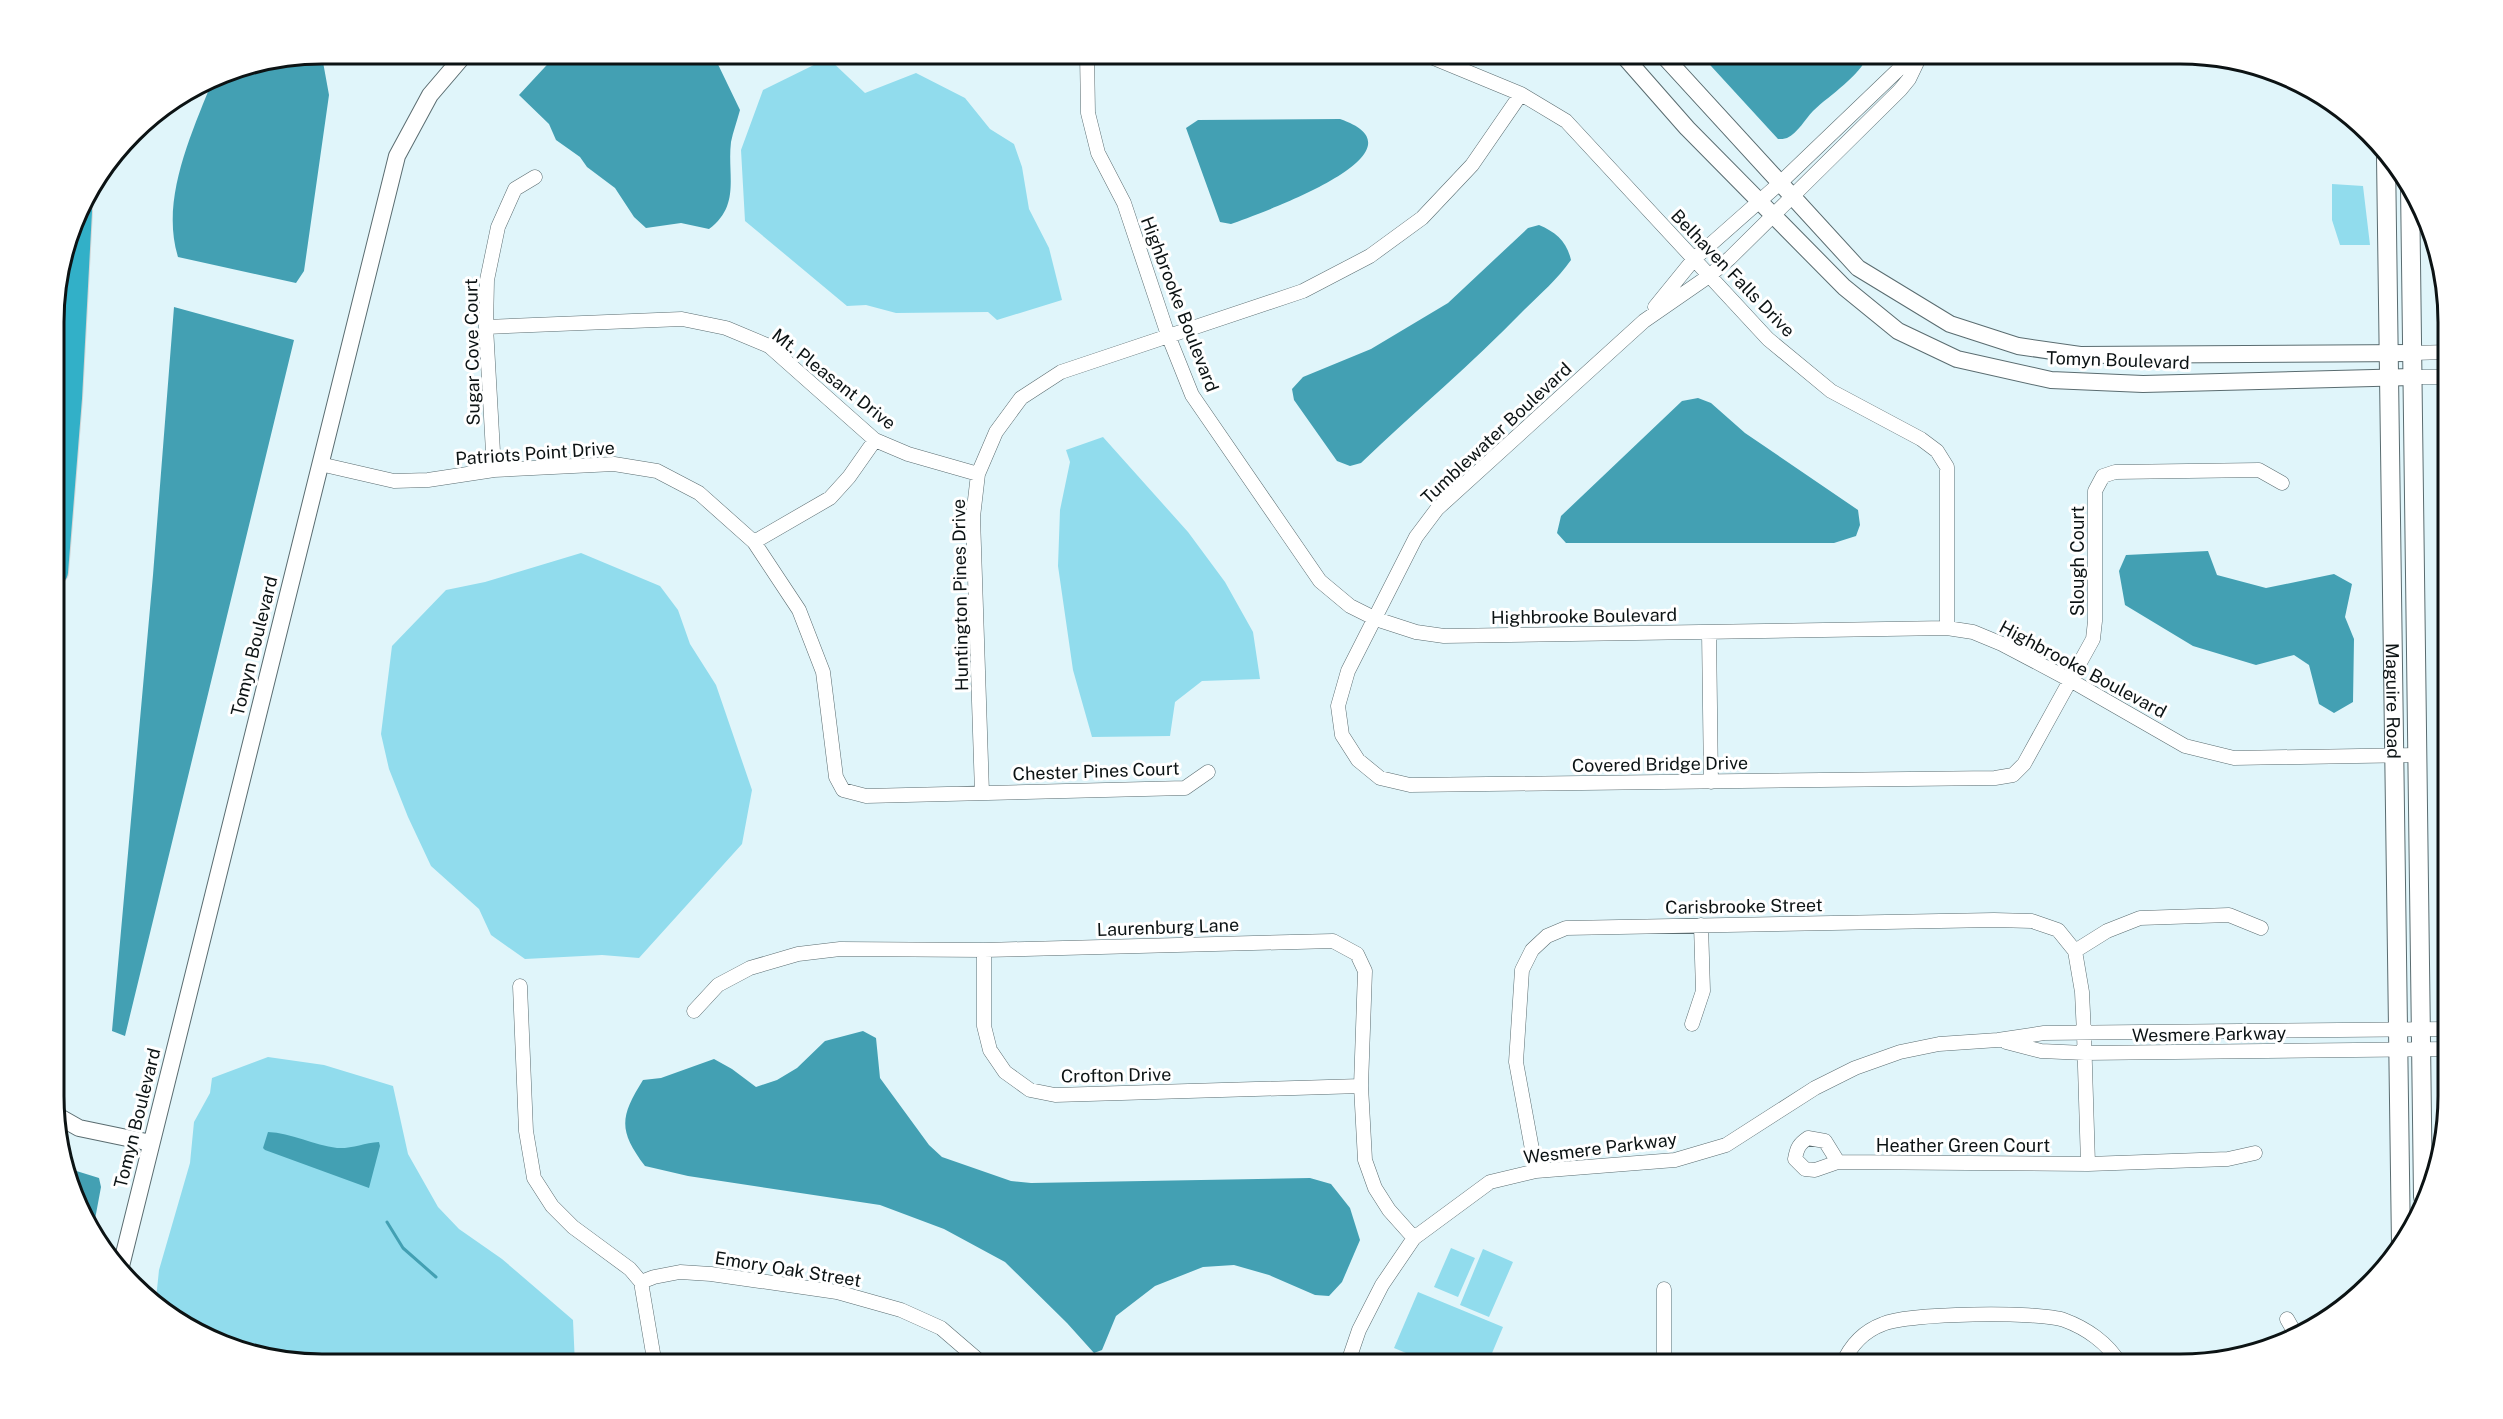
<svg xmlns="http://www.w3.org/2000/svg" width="2503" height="1419" font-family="'Public Sans',sans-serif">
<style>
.green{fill:#91dced}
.water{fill:#43a0b3}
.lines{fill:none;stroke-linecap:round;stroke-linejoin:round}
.stream{stroke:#43a0b3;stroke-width:3}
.minor-casing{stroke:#5a6c70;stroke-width:15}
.tertiary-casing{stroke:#5a6c70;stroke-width:18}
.secondary-casing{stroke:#5a6c70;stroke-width:20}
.motorway-casing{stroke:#d3d5d5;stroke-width:26}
.minor{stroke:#fff;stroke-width:14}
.tertiary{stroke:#fff;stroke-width:16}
.secondary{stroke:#fff;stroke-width:18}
.motorway{stroke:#32b0c8;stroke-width:24}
.labels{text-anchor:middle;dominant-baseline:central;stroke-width:6;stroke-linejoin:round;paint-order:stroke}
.street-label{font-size:18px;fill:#0c1314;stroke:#fff}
.rim{fill:none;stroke:#0c1314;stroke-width:3}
</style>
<rect width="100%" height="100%" fill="#e0f5fa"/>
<path class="green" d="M828 58 865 93 916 73 965 98 990 129 1014 144 1022 167 1029 209 1049 248 1062 300 997 320 988 312 896 313 866 305 847 306 745 221 741 150 763 90Z
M2332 184 2363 186 2370 245H2340L2332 220Z
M1103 437 1188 532 1225 582 1253 632 1260 679 1202 681 1175 702 1170 736 1092 737 1073 670 1058 566 1060 510 1070 462 1066 450Z
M581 553 660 586 678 610 690 644 716 685 752 790 742 844 639 958 602 955 525 959 491 935 479 909 431 866 408 817 389 769 381 734 392 646 446 590 485 582Z
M268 1057 324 1065 393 1086 408 1154 438 1207 459 1229 502 1259 573 1320 575 1365H322L253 1356 189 1329 156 1299 159 1270 190 1163 194 1122 210 1093 212 1078Z
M1451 1248 1475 1258 1458 1297 1434 1287Z
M1483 1249 1513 1262 1489 1317 1460 1305Z
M1418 1292 1503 1327 1487 1365H1435L1394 1348Z"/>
<path class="water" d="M557 54H713L740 110C737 121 733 132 731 142 727 175 741 205 709 229L681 223 646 228 634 217 615 188 587 167 580 157 556 140 549 124 519 95Z
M1700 54H1869C1858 78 1832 93 1813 111 1805 119 1798 133 1787 138 1784 139 1781 139 1778 139Z
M315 56 323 62 329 95 304 271 296 283 178 257C160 199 192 133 213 79L220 74Z
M1340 119C1436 152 1258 214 1231 224L1220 222 1186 128 1198 120Z
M1539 225C1556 232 1567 242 1571 260 1557 280 1540 294 1523 311 1472 364 1415 411 1361 463L1350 466 1337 461 1294 400 1292 389 1303 377 1371 349 1448 303 1528 228Z
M174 307 294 340 125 1036 112 1031 153 575Z
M1698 398 1711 403 1745 433 1858 510 1860 525 1856 536 1834 543H1566L1557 533 1561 516 1682 401Z
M2208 551 2217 575 2266 588 2334 574 2352 584 2345 617 2354 639 2353 702 2334 713 2319 704 2309 665 2294 655 2256 665 2193 646 2125 605 2119 571 2126 555Z
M863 1031 876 1038 880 1078 929 1145 942 1157 1011 1181 1031 1183 1310 1178 1331 1184 1350 1208 1360 1240 1342 1282 1329 1296 1315 1295 1269 1275 1234 1265 1203 1267 1155 1286 1116 1316 1102 1350 1094 1353 1067 1323 1005 1262 944 1229 880 1205 688 1176 645 1166C618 1130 620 1117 643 1080L661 1078 714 1059 732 1069 756 1087 777 1080 797 1068 825 1041Z
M268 1132C291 1133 314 1145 337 1148 351 1149 364 1143 379 1142L380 1146 369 1188 265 1150 263 1148Z
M70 1169 99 1178 101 1187 93 1230Z"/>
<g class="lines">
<path class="stream" d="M387 1222 403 1248 436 1277"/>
<defs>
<path id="minor" d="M1087 54 1088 113 1098 153 1124 203 1168 335 1192 395 1320 581 1350 606 1376 619 1416 632 1444 636 1947 628 1973 632 2002 644 2070 680 2185 746 2234 758 2418 755
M1424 54 1521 94 1566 121 1768 339 1831 391 1921 439 1937 451 1947 467V628
M1921 54 1909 79 1900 90 1730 258 1709 276 1644 321 1437 509 1416 537 1348 671 1338 706 1342 735 1358 760 1380 778 1410 785 1995 778 2013 775 2024 764 2093 639 2095 621V491L2103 476 2115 472 2259 470 2282 483
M954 57 959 54
M1655 307 1694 259 1780 183 1898 70 1906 54
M486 327 682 319 726 328 769 346 875 440 908 454 978 474
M2412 353 2448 352
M2412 377H2448
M320 464 394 481 428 480 494 470 614 464 657 471 699 493 754 542 799 610 823 672 836 777 843 790 866 796 1185 788 1208 772
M494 470 486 327 487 280 498 227 515 189 535 177
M754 542 830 498 849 477 875 440
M1709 632 1711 782
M982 793 973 517 978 474 996 432 1021 398 1061 372 1303 291 1370 256 1422 218 1472 165 1521 94
M984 950V1026L990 1050 1005 1072 1030 1090 1055 1095 1361 1086
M2075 951 2107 931 2140 918 2229 915 2261 928
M520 986 526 1131 534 1178 552 1206 573 1227 630 1269 641 1282 655 1365
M694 1011 718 985 750 968 798 954 840 949 984 950 1333 941 1357 954 1365 971 1361 1086 1365 1160 1375 1188 1389 1210 1414 1238
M1692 1024 1703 991 1701 925
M2006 1042 2041 1051 2085 1053 2448 1049
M1838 1162 1815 1170 1805 1169 1795 1159C1797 1148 1799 1144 1808 1138L1825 1141 1838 1162 2088 1164 2228 1159 2255 1153
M1536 1171 1516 1062 1522 970 1532 950 1547 936 1566 928 1994 920 2032 921 2058 930 2075 951 2082 992 2084 1034 2088 1164
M641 1282 654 1277 680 1272 711 1274 837 1292 901 1310 941 1328 984 1365
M1664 1289V1365
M2287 1319 2296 1335
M1347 1365 1359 1330 1382 1285 1414 1238 1490 1182 1536 1171 1675 1160 1726 1145 1815 1088 1855 1068 1900 1052 1939 1044 1998 1040 2044 1033 2448 1029
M1842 1365C1850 1346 1864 1331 1883 1324 1908 1313 2038 1311 2064 1320 2086 1328 2108 1343 2120 1364"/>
<path id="tertiary" d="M1622 54 1687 128 1844 287 1898 331 1957 359 2051 380 2143 384 2412 377
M1662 54 1858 268 1950 324 2018 346 2080 355 2412 353
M56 1115 79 1128 151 1143
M121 1266 397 156 430 95 465 54"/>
<g id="secondary">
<path id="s1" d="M2386 157 2401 1246"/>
<path d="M2410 185 2423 1197"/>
</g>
<path id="motorway" d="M56 572 70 398 80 211"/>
</defs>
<use href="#minor" class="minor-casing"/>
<use href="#tertiary" class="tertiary-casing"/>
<use href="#secondary" class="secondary-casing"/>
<use href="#motorway" class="motorway-casing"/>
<use href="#minor" class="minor"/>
<use href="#tertiary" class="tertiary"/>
<use href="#secondary" class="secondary"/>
<use href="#motorway" class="motorway"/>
</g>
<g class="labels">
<g class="street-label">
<text transform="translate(1733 273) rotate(46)">Belhaven Falls Drive</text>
<text transform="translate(1180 304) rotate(69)">Highbrooke Boulevard</text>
<text transform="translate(472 352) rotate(-91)">Sugar Cove Court</text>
<text transform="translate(2118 360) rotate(2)">Tomyn Boulevard</text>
<text transform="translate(834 379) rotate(38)">Mt. Pleasant Drive</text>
<text transform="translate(1496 433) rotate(-43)">Tumblewater Boulevard</text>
<text transform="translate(535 453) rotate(-4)">Patriots Point Drive</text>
<text transform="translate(2077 561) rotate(-90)">Slough Court</text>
<text transform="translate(960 595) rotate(-91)">Huntington Pines Drive</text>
<text transform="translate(1584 616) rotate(-1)">Highbrooke Boulevard</text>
<text transform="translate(254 646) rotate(-76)">Tomyn Boulevard</text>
<text transform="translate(2083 669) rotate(28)">Highbrooke Boulevard</text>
<text stroke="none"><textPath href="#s1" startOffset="544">Maguire Road</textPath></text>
<text transform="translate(1660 764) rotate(-1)">Covered Bridge Drive</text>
<text transform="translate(1096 771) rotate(-2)">Chester Pines Court</text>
<text transform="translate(1744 906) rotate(-1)">Carisbrooke Street</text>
<text transform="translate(1168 927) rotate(-2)">Laurenburg Lane</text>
<text transform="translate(2209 1034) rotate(-1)">Wesmere Parkway</text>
<text transform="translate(1116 1075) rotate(-1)">Crofton Drive</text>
<text transform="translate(137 1118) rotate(-76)">Tomyn Boulevard</text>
<text x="1963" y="1145">Heather Green Court</text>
<text transform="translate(1600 1148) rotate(-7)">Wesmere Parkway</text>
<text transform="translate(788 1269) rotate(9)">Emory Oak Street</text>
</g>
</g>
<path d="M0 0H2503V1419H0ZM322 64H2180A258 258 0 0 1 2438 322V1096A258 258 0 0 1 2180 1354H322A258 258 0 0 1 64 1096V322A258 258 0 0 1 322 64Z" fill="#fff" fill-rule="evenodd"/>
<path class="rim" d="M322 64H2180A258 258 0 0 1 2438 322V1096A258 258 0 0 1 2180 1354H322A258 258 0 0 1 64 1096V322A258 258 0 0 1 322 64Z"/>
</svg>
